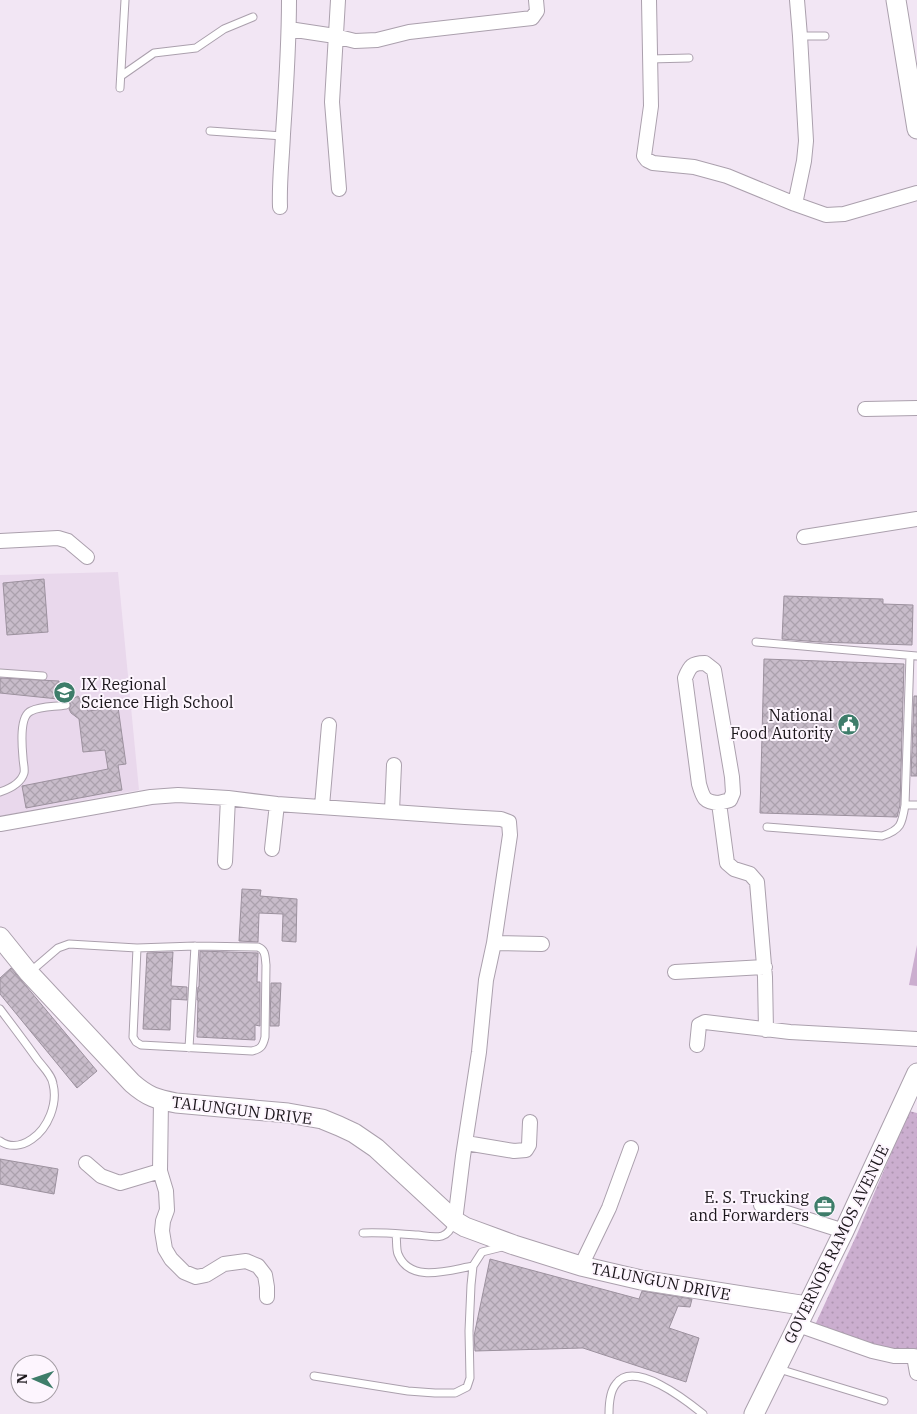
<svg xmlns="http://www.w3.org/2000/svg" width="917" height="1414" font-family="'IBM Plex Serif',serif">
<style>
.built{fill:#e9d8ec}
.grass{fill:url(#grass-dots)}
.pitch{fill:#cbaecf}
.building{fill:url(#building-cross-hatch);stroke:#9c919e}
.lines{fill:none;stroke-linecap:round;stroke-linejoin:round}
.lane-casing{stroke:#aba0ad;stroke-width:9}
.street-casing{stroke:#aba0ad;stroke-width:16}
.secondary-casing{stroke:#aba0ad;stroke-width:21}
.lane{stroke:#fff;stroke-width:7}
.street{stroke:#fff;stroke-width:14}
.secondary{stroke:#fff;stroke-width:19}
.labels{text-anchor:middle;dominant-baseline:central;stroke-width:4;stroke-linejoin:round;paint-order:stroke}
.poi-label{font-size:16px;fill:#1b161b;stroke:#fdf5fe;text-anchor:end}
.street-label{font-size:16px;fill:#1b161b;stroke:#fdf5fe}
</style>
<defs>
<pattern id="grass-dots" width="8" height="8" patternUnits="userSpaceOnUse" patternTransform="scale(1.25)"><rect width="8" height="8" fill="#cbaecf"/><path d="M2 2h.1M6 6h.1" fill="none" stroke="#ae95b1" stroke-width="1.8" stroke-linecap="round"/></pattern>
<pattern id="building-cross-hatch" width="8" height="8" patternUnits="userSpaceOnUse" patternTransform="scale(1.25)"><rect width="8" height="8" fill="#c8bcca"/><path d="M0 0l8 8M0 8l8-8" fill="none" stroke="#aba1ad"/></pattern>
</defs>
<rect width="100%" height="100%" fill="#f2e6f4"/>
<path class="built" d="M118 572 139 790 0 816V575Z"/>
<path class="grass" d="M909 1111 917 1113V1351L874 1347 815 1325 857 1234Z"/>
<path class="pitch" d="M917 945V986L909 985Z"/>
<path class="building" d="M44 579 48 632 7 635 3 583Z
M784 596 883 599V604L913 605 912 645 819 642 782 639Z
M764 659 904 664 900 805 897 817 760 813Z
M0 678 59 681 58 699 0 693Z
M78 696 88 711 118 707 126 764 118 765 122 790 26 808 22 786 108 769 105 750 83 752 79 719 71 713 69 709 71 705 69 701Z
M914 696H917V776H911Z
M242 889 261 890 260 896 297 899 296 942 282 941 283 914 259 913 258 942 239 941Z
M200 951 258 953 257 982H260V1026L255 1025V1040L197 1037 198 1000H197L198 987H199Z
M173 952 171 986 187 987V1000L171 999 170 1030 143 1029 147 953Z
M11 968 97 1071 77 1088 0 994V978Z
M271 983H281L279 1026H270Z
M0 1159 58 1169 54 1194 0 1184Z
M490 1259 639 1299 642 1291 692 1299 690 1307 678 1306 669 1328 699 1338 686 1382 583 1348 475 1351 474 1336Z"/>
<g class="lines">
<defs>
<path id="lane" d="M800 36H825
M650 59 689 58
M121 76 154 53 196 48 224 29 253 17
M120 88 125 0
M210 131 283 136
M756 642 917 656
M0 673 43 676
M0 792C9 789 21 783 24 773 25 769 23 762 23 758 22 747 19 716 31 711 41 706 55 707 66 705
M905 805H917
M767 827 882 836C901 830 902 824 905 805L910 656
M30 972 58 948 69 944 137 948 195 946 258 947C266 950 265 957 266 965L265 1037C263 1046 261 1049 252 1051L141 1045 136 1042 133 1037 137 948
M0 1009C12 1025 25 1042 37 1059 42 1066 52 1075 53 1084 58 1104 48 1128 32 1139 22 1146 10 1148 0 1141
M189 1048 195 946
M363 1233C381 1232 400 1234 418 1235 426 1236 435 1238 442 1236 449 1234 452 1227 454 1221
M396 1235C397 1241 396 1249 398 1254 410 1284 449 1270 473 1266
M779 1369 884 1401
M314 1376 408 1391 435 1393H455L467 1387 470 1378 469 1331 471 1285 473 1266 482 1252 502 1247
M609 1414C609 1405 610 1391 616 1384 634 1359 687 1401 703 1414"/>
<path id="street" d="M338 0 332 102 339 189
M649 0 651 106 644 156 647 160 653 163 694 167 727 176 795 204 826 215 844 214 917 193
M289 29 335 36 355 41 377 40 409 32 532 18 537 11 536 0
M795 204 804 161 806 141 800 36 797 0
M280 207C279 183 282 159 283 134 286 90 289 45 289 0
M865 409 917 408
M804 537 917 519
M0 541 58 538 68 541 87 557
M719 803 730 800 733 793 732 777 714 670 705 663C692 663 690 666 685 678L699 784C703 798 704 802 719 803L727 863 734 869 750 874 757 882 765 977 766 1030
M322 806 329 725
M392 811 394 765
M0 824 151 797 178 795 228 798 277 804 465 817 501 819 509 822 510 835 494 943 486 980 479 1052 463 1156 455 1221
M272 849 277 804
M225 862 228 798
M494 943 542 944
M675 972 765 967
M697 1045 699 1025 705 1022 790 1032 917 1039
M161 1100 160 1171 166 1191 167 1210 163 1221 162 1231 165 1249 171 1259 184 1272 196 1277 206 1275 224 1264 246 1261 258 1266 265 1275 267 1287V1297
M466 1143 514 1151 526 1150 529 1145 530 1122
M86 1163 101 1176 120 1183 160 1171
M761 1205 844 1231
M581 1266 609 1208 631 1148
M798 1325 872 1351 894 1356H914L917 1373"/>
<path id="secondary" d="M896 0 917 129
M0 937 29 973 132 1083C148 1097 156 1099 176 1103L288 1113 322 1119 339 1126 354 1133 376 1148 455 1221 465 1227 514 1245 581 1266 641 1280 807 1306
M754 1414 844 1231 917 1073"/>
</defs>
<use href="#lane" class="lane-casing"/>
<use href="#street" class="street-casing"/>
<use href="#secondary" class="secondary-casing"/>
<use href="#lane" class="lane"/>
<use href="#street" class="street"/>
<use href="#secondary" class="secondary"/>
</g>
<defs>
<symbol id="school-disc" viewBox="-11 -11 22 22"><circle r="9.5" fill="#3e7d6a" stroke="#fdf5fe"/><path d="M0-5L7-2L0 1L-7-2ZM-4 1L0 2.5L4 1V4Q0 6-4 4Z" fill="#fff"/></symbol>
<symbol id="civic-disc" viewBox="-11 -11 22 22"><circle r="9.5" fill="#3e7d6a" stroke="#fdf5fe"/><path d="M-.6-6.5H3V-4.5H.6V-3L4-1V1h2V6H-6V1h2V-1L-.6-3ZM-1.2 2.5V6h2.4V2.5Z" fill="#fff"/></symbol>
<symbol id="office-disc" viewBox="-11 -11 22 22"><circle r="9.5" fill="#3e7d6a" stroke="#fdf5fe"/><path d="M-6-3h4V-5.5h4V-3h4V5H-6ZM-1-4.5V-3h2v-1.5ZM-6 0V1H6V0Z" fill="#fff"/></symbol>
</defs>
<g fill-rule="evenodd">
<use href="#school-disc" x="52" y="680" width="25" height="25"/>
<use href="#civic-disc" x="836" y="712" width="25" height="25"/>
<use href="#office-disc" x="812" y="1194" width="25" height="25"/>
</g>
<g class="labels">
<g class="poi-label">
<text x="81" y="684" text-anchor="start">IX Regional<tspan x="81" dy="18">Science High School</tspan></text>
<text x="833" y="715">National<tspan x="833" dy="18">Food Autority</tspan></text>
<text x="809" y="1197">E. S. Trucking<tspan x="809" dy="18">and Forwarders</tspan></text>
</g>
<g class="street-label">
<text transform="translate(242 1110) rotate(7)">TALUNGUN DRIVE</text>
<text transform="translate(836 1244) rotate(-64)">GOVERNOR RAMOS AVENUE</text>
<text transform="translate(661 1281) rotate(11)">TALUNGUN DRIVE</text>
</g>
</g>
<g transform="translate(35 1379) rotate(272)"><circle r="24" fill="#fdf5fe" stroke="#a39ca3"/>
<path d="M0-4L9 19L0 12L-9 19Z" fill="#3e7d6a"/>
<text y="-8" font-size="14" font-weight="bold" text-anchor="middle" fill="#1b161b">N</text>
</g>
</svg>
